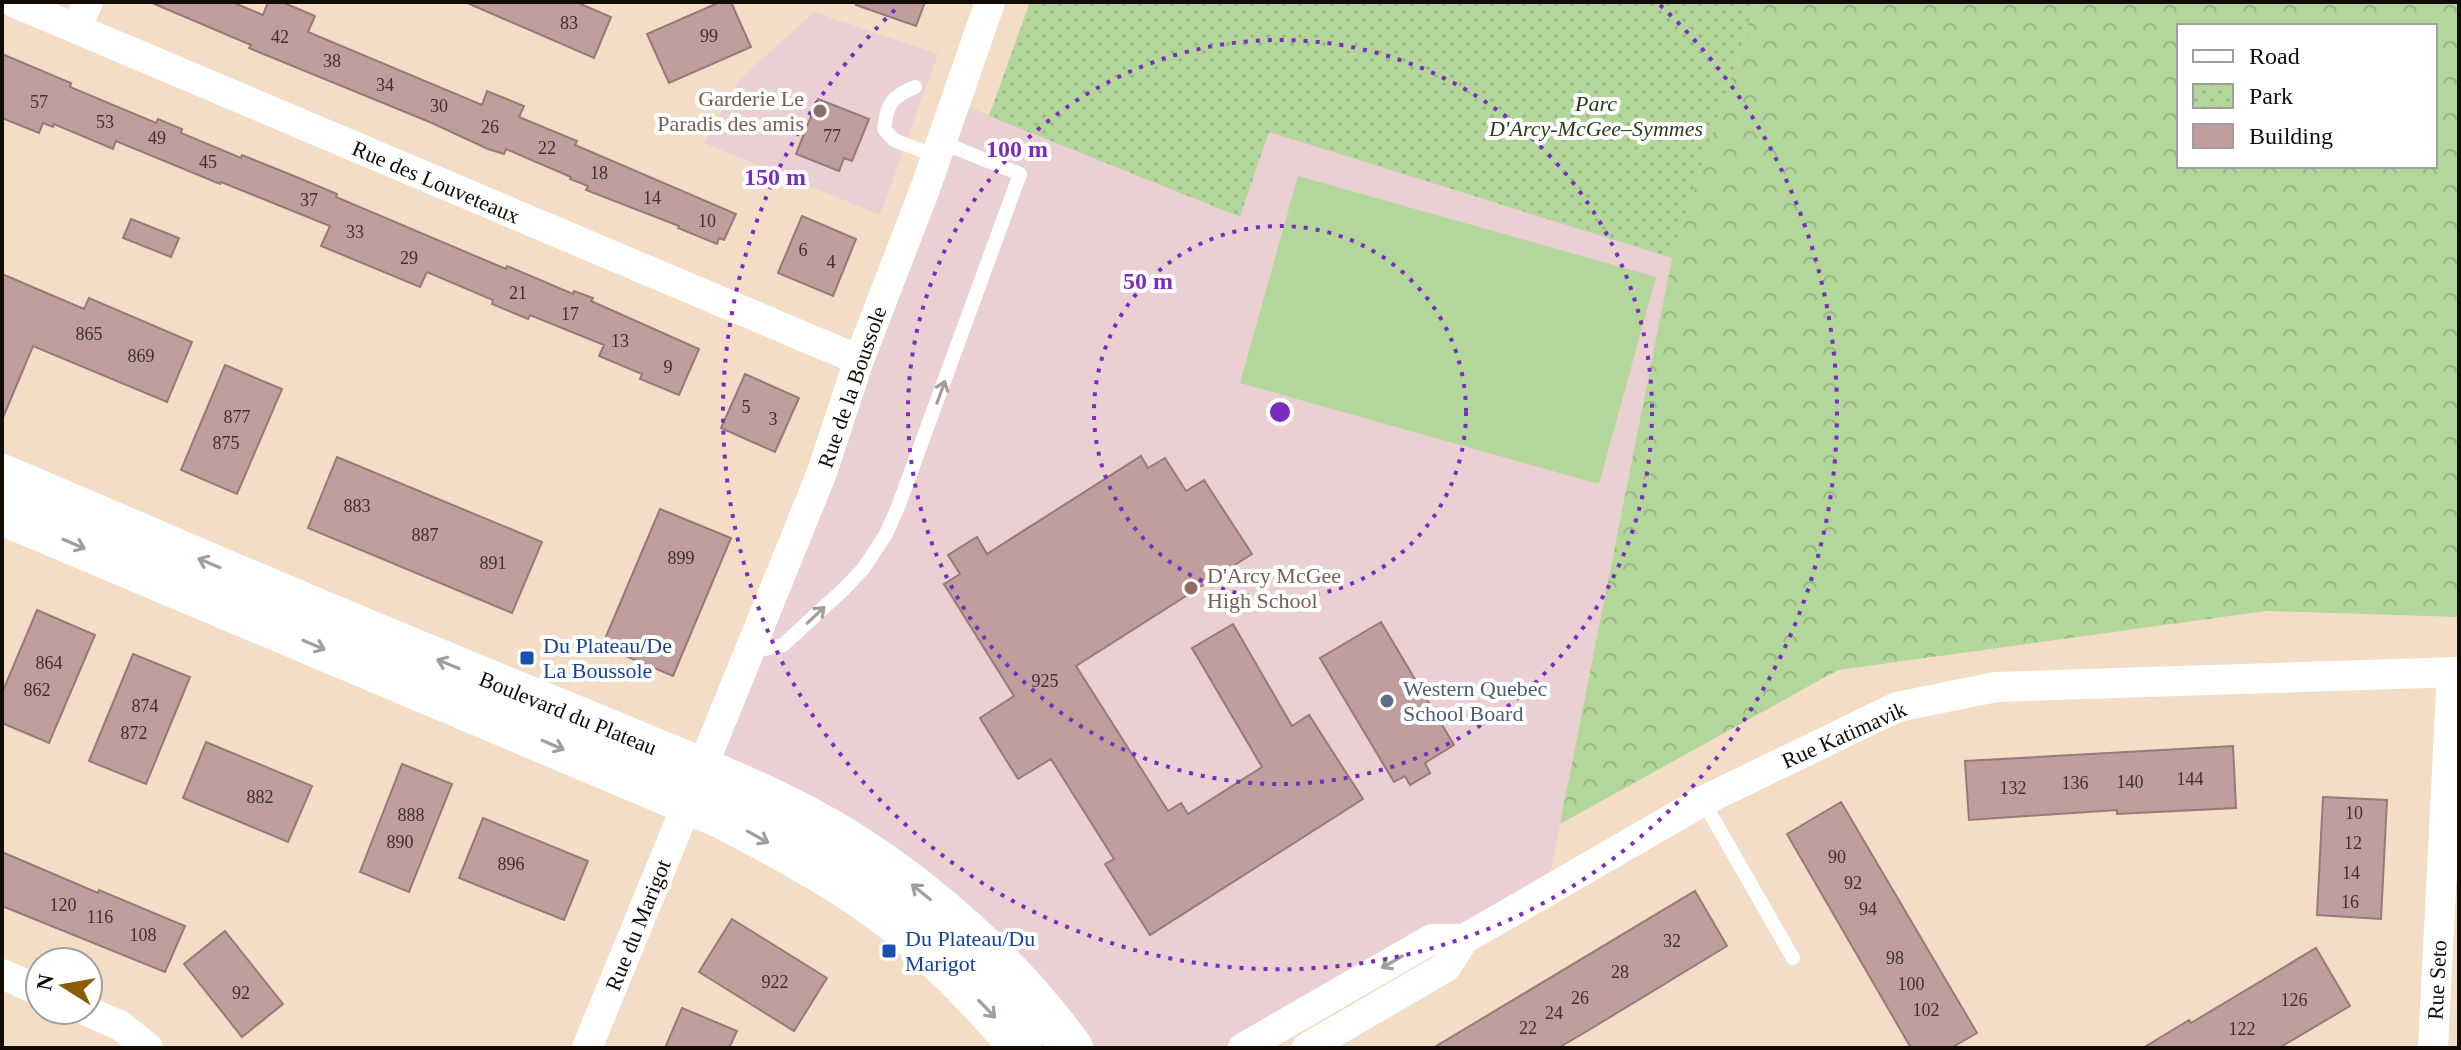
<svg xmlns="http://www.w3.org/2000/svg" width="2461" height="1050" font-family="Georgia,serif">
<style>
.education{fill:#ead0d2}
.green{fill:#b3d69b}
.forest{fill:url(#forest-crowns);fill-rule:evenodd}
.park{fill:url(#park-dots)}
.building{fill:#bf9e9d;stroke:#977977;stroke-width:2}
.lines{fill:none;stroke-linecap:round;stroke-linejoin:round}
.lane{stroke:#fff;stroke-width:14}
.street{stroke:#fff;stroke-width:30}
.secondary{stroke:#fff;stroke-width:42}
.oneway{stroke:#a19e9b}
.ring{fill:none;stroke:#7b2cbf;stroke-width:4;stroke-dasharray:4 8}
.education-dot{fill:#8d6e63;stroke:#fff;stroke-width:3}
.transit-dot{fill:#1a4fb4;stroke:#fff;stroke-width:3}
.service-dot{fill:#5c6f8a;stroke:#fff;stroke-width:3}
.labels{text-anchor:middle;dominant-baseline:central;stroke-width:8;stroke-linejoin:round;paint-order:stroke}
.number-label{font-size:18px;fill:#3e302b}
.education-label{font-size:22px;fill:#785e54;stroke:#fff;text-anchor:end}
.park-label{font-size:22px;font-style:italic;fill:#273f13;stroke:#fff}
.street-label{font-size:22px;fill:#130c05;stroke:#fff}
.transit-label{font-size:22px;fill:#164399;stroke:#fff;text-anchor:start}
.service-label{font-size:22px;fill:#4e5e75;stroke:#fff;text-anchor:start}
.centre{fill:#7b2cbf;stroke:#fff;stroke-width:4}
.ring-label{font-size:24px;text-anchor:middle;font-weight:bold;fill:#7b2cbf;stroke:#fff;stroke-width:8;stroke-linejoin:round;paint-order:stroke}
</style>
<defs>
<pattern id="forest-crowns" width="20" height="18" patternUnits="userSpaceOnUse" patternTransform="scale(2)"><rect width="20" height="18" fill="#b3d69b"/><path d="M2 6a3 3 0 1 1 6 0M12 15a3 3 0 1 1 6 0" fill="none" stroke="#99b684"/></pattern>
<pattern id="park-dots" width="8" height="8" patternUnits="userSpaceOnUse" patternTransform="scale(2)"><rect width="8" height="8" fill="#b3d69b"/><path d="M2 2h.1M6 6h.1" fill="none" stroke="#99b684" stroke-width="1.8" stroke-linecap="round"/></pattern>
</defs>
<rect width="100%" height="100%" fill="#f4ddc7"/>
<path class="education" d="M814 12 938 54 880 215 704 143 740 79Z
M955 101 1240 217 1269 131 1672 258 1547 891 1243 1048H1072L702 768Z"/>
<path class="green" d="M1298 176 1656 277 1599 484 1240 383Z"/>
<path class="forest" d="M1755 2H2459V617L2266 611 1838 670 1560 824 1672 258ZM2179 26H2435V166H2179Z"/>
<path class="park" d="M1030 2H1755L1672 258 1269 132 1240 217 989 116Z"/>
<path class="building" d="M150 2H232L263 15 268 2H282L315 16 308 32 482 105 487 91 524 106 519 117 577 141 575 145 736 214 724 240 719 238 717 244 678 228 679 226 586 190 588 186 570 179 571 177 506 149 504 154 488 149 432 123 249 48 251 45Z
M465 2H576L611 17 594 58Z
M720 2H731L751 47 669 83 647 34Z
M856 2H925L916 26 856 5Z
M2 54 71 83 70 87 156 123 158 119 182 129 181 133 241 158 242 155 294 176 337 194 336 197 506 269 507 266 573 294 574 291 593 298 591 301 699 349 679 395 640 379 642 374 599 356 604 345 530 315 528 319 492 304 493 300 427 272 420 287 321 246 330 226 273 203 221 182 220 184 116 141 113 149 54 124 53 127 43 123 39 133 2 118Z
M818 99 869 119 852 161 844 158 839 171 796 154Z
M802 216 856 239 833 296 778 273Z
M131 219 179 238 171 257 123 238Z
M2 274 84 309 89 298 192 342 167 402 33 346 2 420Z
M225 365 282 389 237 494 181 470Z
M745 374 799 398 775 452 721 428Z
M1141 456 1148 468 1165 458 1186 491 1204 480 1252 554 1076 666 1168 811 1181 803 1188 814 1262 767 1192 648 1233 624 1292 726 1309 715 1363 799 1150 935 1105 864 1114 859 1051 759 1018 779 980 718 1014 696 944 584 960 574 948 555 977 537 987 554Z
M337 457 542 542 512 613 308 528Z
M660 509 731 538 673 676 602 646Z
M37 610 95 635 49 743 2 723V693Z
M1381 622 1454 745 1425 763 1430 773 1410 785 1405 776 1394 782 1320 658Z
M133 654 190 677 146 784 89 761Z
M206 742 312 786 288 842 183 798Z
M2233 746 2236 808 2117 814V810L1969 820 1965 761Z
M402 764 452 784 409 892 360 872Z
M2323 797 2387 800 2381 919 2317 915Z
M1841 802 1977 1033 1951 1048H1911L1787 834Z
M483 818 588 861 564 920 459 878Z
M2 852 98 893 99 890 185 926 165 972 2 906Z
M1695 891 1727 946 1584 1033 1558 1048H1433Z
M732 919 827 978 794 1031 699 972Z
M225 931 283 1004 242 1037 184 964Z
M2316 948 2350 1006 2279 1048H2143L2189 1020 2191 1023Z
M682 1008 737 1031 729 1048H665Z"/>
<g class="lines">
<path class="lane" d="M915 87C891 97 887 104 884 129L894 140 936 156
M751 652 783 645 845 588 863 569 886 534 898 507 1020 174 941 142
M1703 801 1793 958"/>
<path class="street" d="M13 2 859 360
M76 28 88 2
M702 768 821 475 859 360 925 189 990 2
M2 974 40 991
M85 1010 121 1026 148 1048
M587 1048 688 802
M1243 1048 1432 939H1464
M1307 1048 1446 967 1464 939 1703 801 1897 707 1996 687 2459 672
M2433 1048 2452 672"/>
<path class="secondary" d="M2 475C146 536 289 599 434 658 505 687 575 716 645 745 716 774 786 802 852 843 935 896 1014 968 1072 1048
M2 514 725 819C771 844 818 868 862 898 922 939 974 993 1021 1048"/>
</g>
<defs><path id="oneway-shaft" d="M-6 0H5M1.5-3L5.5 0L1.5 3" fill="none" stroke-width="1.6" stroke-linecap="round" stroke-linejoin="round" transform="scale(2)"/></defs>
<g class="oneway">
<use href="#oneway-shaft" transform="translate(941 392) rotate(-70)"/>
<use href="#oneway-shaft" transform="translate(74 544) rotate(23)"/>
<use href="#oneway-shaft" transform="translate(209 563) rotate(-157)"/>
<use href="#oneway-shaft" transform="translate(816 615) rotate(-43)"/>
<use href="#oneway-shaft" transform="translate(314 645) rotate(23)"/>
<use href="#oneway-shaft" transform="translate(448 664) rotate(-158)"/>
<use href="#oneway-shaft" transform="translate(553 745) rotate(23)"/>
<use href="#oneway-shaft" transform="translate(758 837) rotate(29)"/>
<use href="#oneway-shaft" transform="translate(921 892) rotate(-141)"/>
<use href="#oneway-shaft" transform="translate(1392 962) rotate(150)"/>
<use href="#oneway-shaft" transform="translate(987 1009) rotate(46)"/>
</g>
<g class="ring">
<circle cx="1280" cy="412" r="186"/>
<circle cx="1280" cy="412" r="372"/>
<path d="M1660 5A557 557 0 1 1 900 5"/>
</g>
<g class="education-dot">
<circle cx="820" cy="111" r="8"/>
<circle cx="1191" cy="588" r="8"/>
</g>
<g class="transit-dot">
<rect x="519" y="650" width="16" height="16" rx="4"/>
<rect x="881" y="943" width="16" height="16" rx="4"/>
</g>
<circle class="service-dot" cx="1387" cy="701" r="8"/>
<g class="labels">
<g class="number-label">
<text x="569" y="23">83</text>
<text x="709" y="36">99</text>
<text x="280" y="37">42</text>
<text x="332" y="61">38</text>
<text x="385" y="85">34</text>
<text x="39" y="102">57</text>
<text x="439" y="106">30</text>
<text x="105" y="122">53</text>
<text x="490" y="127">26</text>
<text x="832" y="136">77</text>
<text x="157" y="138">49</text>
<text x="547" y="148">22</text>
<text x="208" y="162">45</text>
<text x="599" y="173">18</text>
<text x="652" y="198">14</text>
<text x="309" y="200">37</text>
<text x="707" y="221">10</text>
<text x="355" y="232">33</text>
<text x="803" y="250">6</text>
<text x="409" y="258">29</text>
<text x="831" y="262">4</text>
<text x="518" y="293">21</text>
<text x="570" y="314">17</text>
<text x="89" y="334">865</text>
<text x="620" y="341">13</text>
<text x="141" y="356">869</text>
<text x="668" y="367">9</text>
<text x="746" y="407">5</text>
<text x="237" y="417">877</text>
<text x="773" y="419">3</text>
<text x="226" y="443">875</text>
<text x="357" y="506">883</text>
<text x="425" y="535">887</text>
<text x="681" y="558">899</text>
<text x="493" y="563">891</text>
<text x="49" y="663">864</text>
<text x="1045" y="681">925</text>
<text x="37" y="690">862</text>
<text x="145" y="706">874</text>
<text x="134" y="733">872</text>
<text x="2190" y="779">144</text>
<text x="2130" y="782">140</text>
<text x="2075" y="783">136</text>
<text x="2013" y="788">132</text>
<text x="260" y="797">882</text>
<text x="2354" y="813">10</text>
<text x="411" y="815">888</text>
<text x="400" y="842">890</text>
<text x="2353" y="843">12</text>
<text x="1837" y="857">90</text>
<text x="511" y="864">896</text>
<text x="2351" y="873">14</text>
<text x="1853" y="883">92</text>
<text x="2350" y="902">16</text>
<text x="63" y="905">120</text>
<text x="1868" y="909">94</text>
<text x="100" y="917">116</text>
<text x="143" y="935">108</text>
<text x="1672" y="941">32</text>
<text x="1895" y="958">98</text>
<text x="1620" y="972">28</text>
<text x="775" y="982">922</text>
<text x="1911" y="984">100</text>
<text x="241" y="993">92</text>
<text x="1580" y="998">26</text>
<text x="2294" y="1000">126</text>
<text x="1926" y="1010">102</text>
<text x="1554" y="1013">24</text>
<text x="1528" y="1028">22</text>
<text x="2242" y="1029">122</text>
</g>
<g class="education-label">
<text x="804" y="98">Garderie Le<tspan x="804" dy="25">Paradis des amis</tspan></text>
<text x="1207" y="575" text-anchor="start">D'Arcy McGee<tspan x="1207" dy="25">High School</tspan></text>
</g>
<g class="park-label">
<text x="1596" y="103">Parc<tspan x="1596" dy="25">D'Arcy-McGee–Symmes</tspan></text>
</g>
<g class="street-label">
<text transform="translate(436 182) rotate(23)">Rue des Louveteaux</text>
<text transform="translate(852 387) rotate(-71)">Rue de la Boussole</text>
<text transform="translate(568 713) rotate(22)">Boulevard du Plateau</text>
<text transform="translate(1844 735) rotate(-24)">Rue Katimavik</text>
<text transform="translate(638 925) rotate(-68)">Rue du Marigot</text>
<text transform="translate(2437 980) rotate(-87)">Rue Seto</text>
</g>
<g class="transit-label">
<text x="543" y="645">Du Plateau/De<tspan x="543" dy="25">La Boussole</tspan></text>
<text x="905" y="938">Du Plateau/Du<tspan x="905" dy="25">Marigot</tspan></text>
</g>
<g class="service-label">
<text x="1403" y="688">Western Quebec<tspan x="1403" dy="25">School Board</tspan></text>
</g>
</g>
<circle cx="1280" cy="412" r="12" class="centre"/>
<g class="ring-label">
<text x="1017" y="157">100 m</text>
<text x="775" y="185">150 m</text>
<text x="1148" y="289">50 m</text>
</g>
<rect width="2461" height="1050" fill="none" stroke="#130c05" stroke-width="8"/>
<rect x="2177" y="24" width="260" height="144" fill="#ffffff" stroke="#a19e9b" stroke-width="2"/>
<rect x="2193" y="50" width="40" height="12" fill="#ffffff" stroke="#a19e9b" stroke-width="2"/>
<text x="2249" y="64" font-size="24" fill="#130c05">Road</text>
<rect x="2193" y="84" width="40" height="24" fill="url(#park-dots)" stroke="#a19e9b" stroke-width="2"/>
<text x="2249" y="104" font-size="24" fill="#130c05">Park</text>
<rect x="2193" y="124" width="40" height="24" fill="#bf9e9d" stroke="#a19e9b" stroke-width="2"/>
<text x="2249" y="144" font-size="24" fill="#130c05">Building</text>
<g transform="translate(64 986) rotate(281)"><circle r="38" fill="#ffffff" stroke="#a19e9b" stroke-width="2"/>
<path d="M0-6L14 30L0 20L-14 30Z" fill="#8d5d06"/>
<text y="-12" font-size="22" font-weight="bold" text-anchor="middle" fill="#130c05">N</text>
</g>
</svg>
